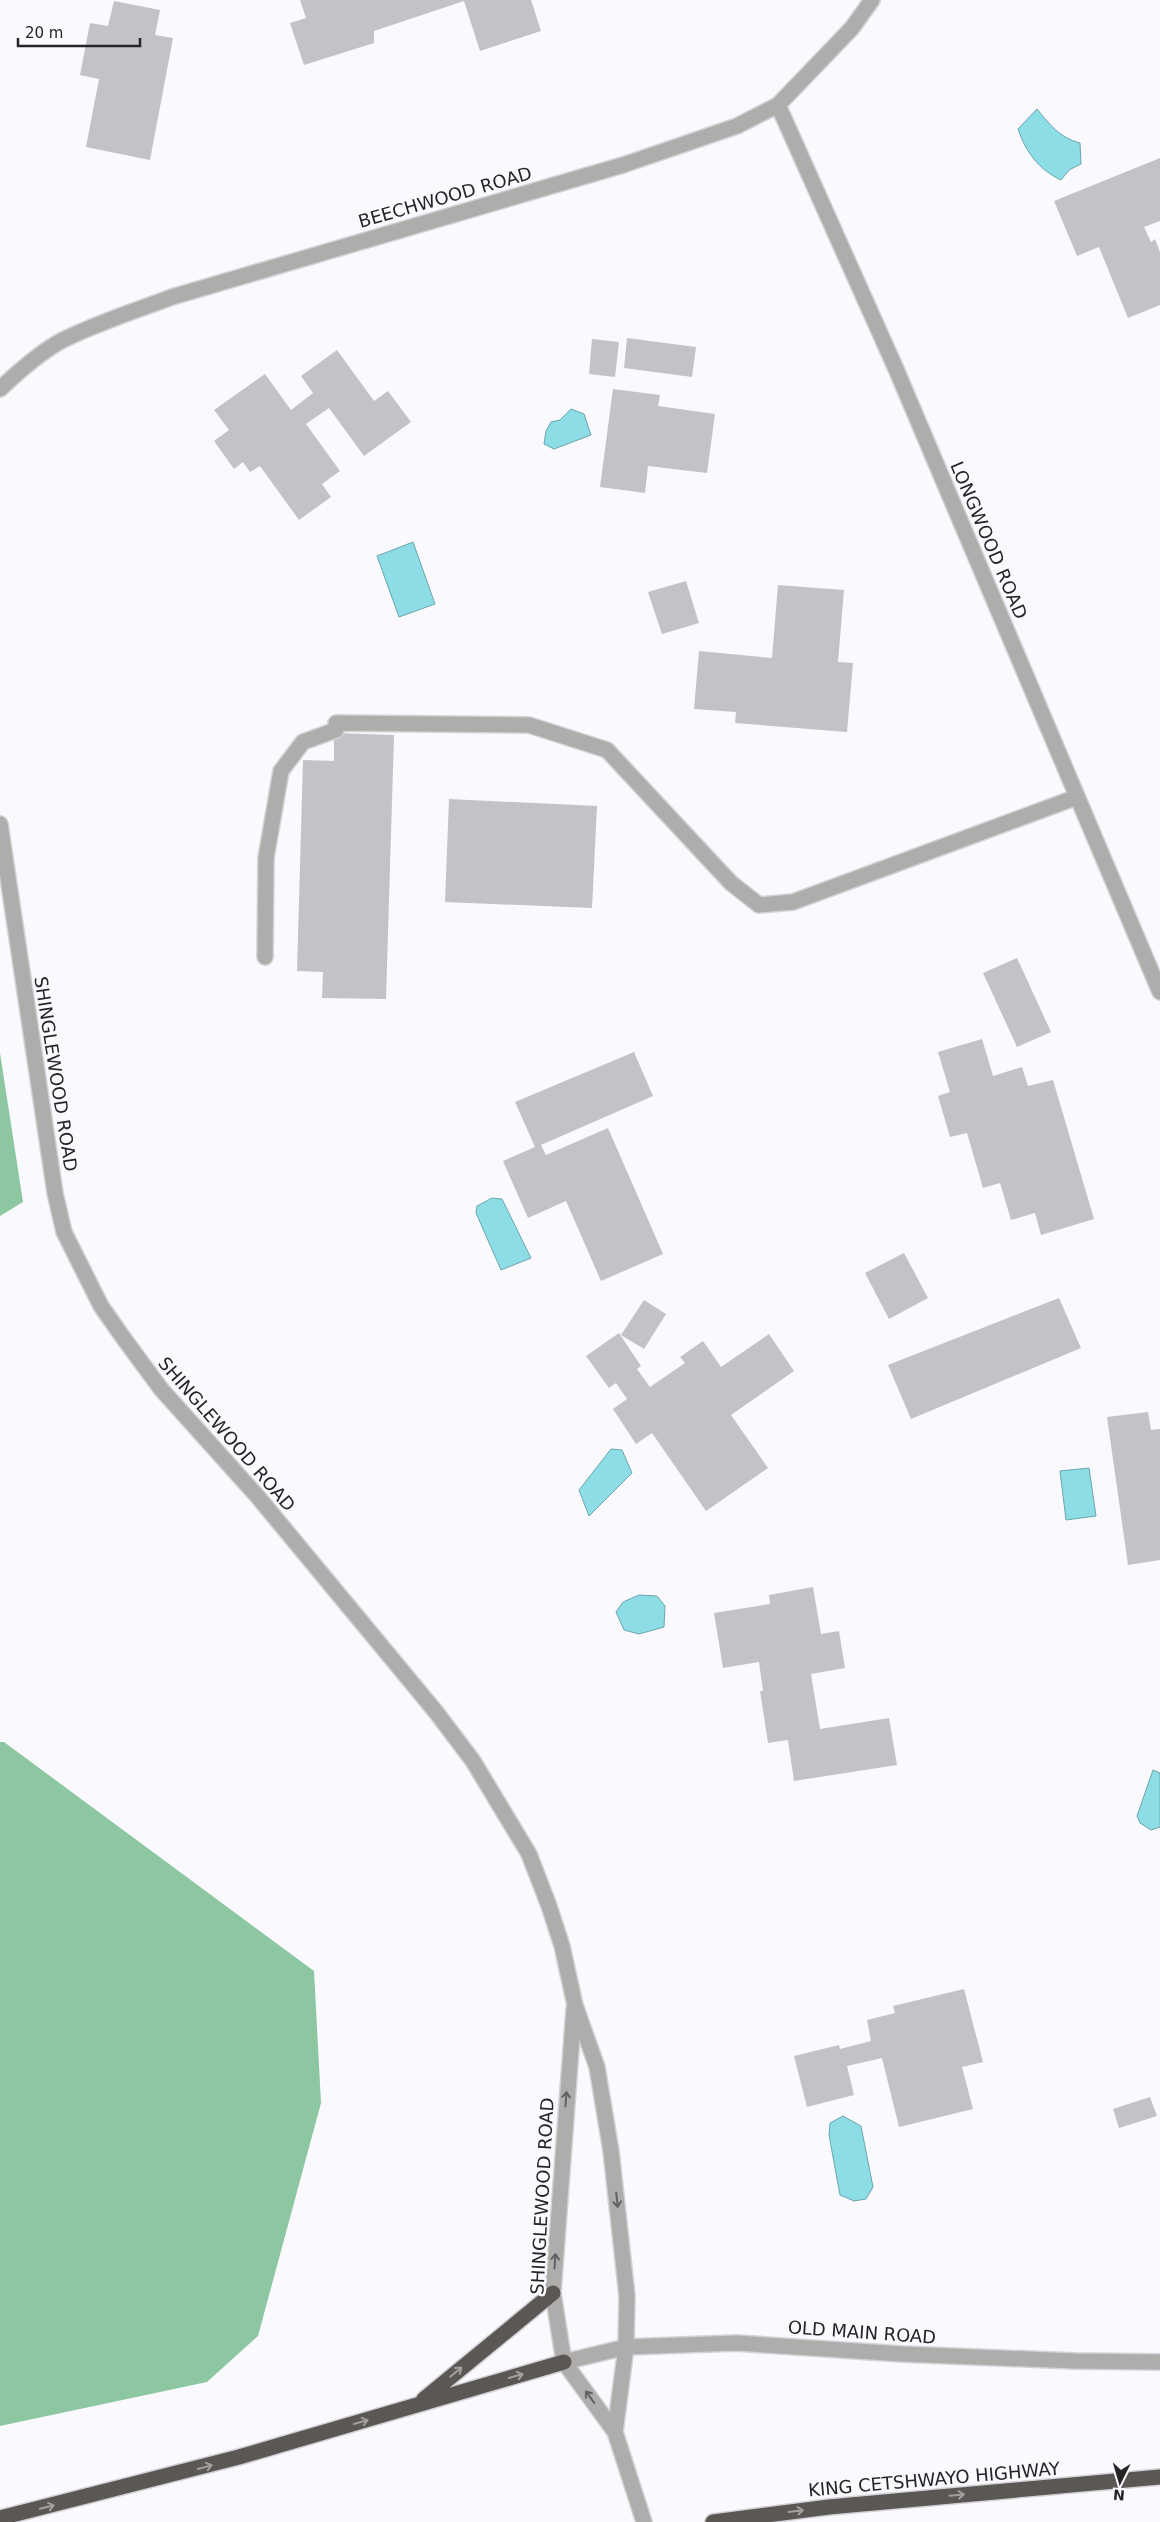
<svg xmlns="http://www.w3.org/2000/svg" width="1160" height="2522" font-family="'DejaVu Sans',sans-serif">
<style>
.forest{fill:#8dc7a2}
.water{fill:#8cdde5;stroke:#6da6ac}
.building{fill:#c3c2c7}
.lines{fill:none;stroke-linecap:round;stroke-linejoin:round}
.minor-casing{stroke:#d3d3d7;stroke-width:18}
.highway-casing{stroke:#d3d3d7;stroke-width:18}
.minor{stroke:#afadab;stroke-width:15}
.highway{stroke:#5b5754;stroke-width:15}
.oneway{stroke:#636262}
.oneway2{stroke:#a2a0a0}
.labels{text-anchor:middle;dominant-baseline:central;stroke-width:5;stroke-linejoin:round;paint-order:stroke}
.street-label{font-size:18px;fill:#252527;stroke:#f9f9fe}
</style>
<rect width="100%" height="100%" fill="#f9f9fe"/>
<path class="forest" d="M0 1053 23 1202 0 1216Z
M0 1742H4L314 1971 321 2103 258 2336 207 2382 0 2426Z"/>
<path class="water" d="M1037 109C1049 124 1060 138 1080 143L1081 164 1069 170 1061 180C1038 169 1026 152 1018 129Z
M571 409 584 414 591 435 554 449 544 444 546 431 551 422 560 420Z
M413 542 435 604 399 617 377 556Z
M492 1198 502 1199 531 1258 501 1270 476 1213 477 1206Z
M611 1449 622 1450 632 1473 589 1516 579 1490Z
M1089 1468 1096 1516 1066 1520 1060 1471Z
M639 1595 657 1596 665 1606 664 1627 639 1634 624 1630 616 1612 623 1602Z
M1153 1770 1160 1773V1827L1151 1830 1140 1823 1137 1816Z
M843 2116 861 2126 873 2187 866 2199 854 2201 840 2195 829 2135 830 2123Z"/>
<path class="building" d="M300 0H531L541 31 480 51 464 1 374 31V43L304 65 290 23 306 18Z
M114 1 160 10 155 35 173 38 150 160 86 147 99 79 80 75 90 23 108 26Z
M1160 158V221L1144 227 1151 242 1155 239 1160 252V305L1128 318 1099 247 1077 256 1054 201Z
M627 338 696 347 692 377 624 368Z
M592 339 619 342 615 377 589 374Z
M337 350 374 401 388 391 411 422 364 456 329 408 306 424 340 471 322 484 331 497 299 520 260 466 250 472 243 462 234 469 214 441 229 430 214 410 265 374 291 410 313 393 301 376Z
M613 389 660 395 658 406 715 414 707 473 648 466 645 493 600 487Z
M686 581 699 623 662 634 648 592Z
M778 585 844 590 838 662 853 663 847 732 735 723 736 712 694 709 699 651 772 658Z
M334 733 394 735 386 999 322 998 323 972 297 971 303 760 334 761Z
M449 799 597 806 592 908 445 902Z
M1017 958 1051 1032 1017 1047 983 973Z
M982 1039 993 1076 1022 1067 1028 1086 1053 1080 1094 1219 1041 1235 1035 1213 1011 1220 1000 1183 983 1188 967 1133 950 1137 938 1096 950 1092 938 1052Z
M634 1052 653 1096 541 1145 546 1155 608 1128 663 1254 601 1281 566 1201 528 1218 503 1161 535 1147 515 1102Z
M904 1253 928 1298 889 1319 865 1273Z
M1059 1298 1081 1348 911 1419 888 1365Z
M644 1300 666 1314 644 1349 621 1335Z
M619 1333 641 1366 637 1369 650 1387 685 1363 680 1357 703 1341 721 1367 769 1334 794 1371 731 1415 768 1468 706 1511 652 1433 636 1444 613 1409 627 1399 616 1383 609 1388 586 1356Z
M1148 1412 1151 1430 1160 1429V1560L1128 1565 1107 1417Z
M813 1587 821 1634 839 1631 845 1668 811 1674 820 1729 889 1718 897 1765 794 1781 788 1740 768 1743 760 1691H763L759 1662 723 1668 714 1613 770 1604 769 1595Z
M964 1989 983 2062 962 2067 973 2109 899 2127 882 2058 847 2066 854 2095 807 2107 794 2056 839 2045 840 2049 871 2041 867 2020 895 2013 893 2006Z
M1150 2097 1157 2116 1119 2128 1113 2109Z"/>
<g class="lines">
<defs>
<path id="minor" d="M778 105 896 369 1160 992
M0 389C18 372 39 353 61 341 96 323 135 311 172 297L623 165 737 126 778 105 852 28 872 0
M0 824 55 1193 64 1232 101 1306 122 1336 161 1389 258 1497 436 1712 473 1761 529 1854 549 1906 562 1946 575 2005 597 2067 611 2151 627 2296 626 2347 615 2432 644 2522
M265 957 266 858 281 771 303 742 336 730V723L529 725 607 750 731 883 759 905 793 902 1077 797
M574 2009 553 2293 564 2362 615 2432
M564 2362 626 2347 736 2343 902 2354 1075 2361 1160 2362"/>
<path id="highway" d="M424 2399 553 2293
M0 2518 239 2457 564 2362
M713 2522 829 2507 1160 2477"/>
</defs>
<use href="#minor" class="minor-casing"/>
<use href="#highway" class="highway-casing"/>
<use href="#minor" class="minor"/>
<use href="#highway" class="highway"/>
</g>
<defs><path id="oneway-shaft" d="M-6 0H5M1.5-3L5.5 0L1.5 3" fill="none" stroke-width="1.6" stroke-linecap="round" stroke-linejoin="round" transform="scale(1.25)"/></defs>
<g class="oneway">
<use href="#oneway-shaft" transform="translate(566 2099) rotate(-86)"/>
<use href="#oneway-shaft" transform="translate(617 2200) rotate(84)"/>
<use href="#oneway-shaft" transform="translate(555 2261) rotate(-86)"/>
<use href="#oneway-shaft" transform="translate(590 2397) rotate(-126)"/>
</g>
<g class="oneway2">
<use href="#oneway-shaft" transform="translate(456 2372) rotate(-40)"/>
<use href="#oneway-shaft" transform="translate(516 2376) rotate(-16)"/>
<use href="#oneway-shaft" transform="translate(361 2422) rotate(-16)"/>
<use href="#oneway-shaft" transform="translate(205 2467) rotate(-15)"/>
<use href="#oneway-shaft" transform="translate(957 2495) rotate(-5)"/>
<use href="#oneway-shaft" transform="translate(47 2507) rotate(-13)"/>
<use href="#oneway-shaft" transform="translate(796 2511) rotate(-7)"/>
</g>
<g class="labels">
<g class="street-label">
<text transform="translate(445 197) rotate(-16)">BEECHWOOD ROAD</text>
<text transform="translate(989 540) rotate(67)">LONGWOOD ROAD</text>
<text transform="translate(56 1074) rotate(81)">SHINGLEWOOD ROAD</text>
<text transform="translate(227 1434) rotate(49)">SHINGLEWOOD ROAD</text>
<text transform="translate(542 2196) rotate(-87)">SHINGLEWOOD ROAD</text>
<text transform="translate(862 2332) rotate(4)">OLD MAIN ROAD</text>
<text transform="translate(934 2479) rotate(-5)">KING CETSHWAYO HIGHWAY</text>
</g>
</g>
<g transform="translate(1120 2482) rotate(185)" stroke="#f9f9fe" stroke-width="4" paint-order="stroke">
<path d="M0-4L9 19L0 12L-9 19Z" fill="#252527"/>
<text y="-8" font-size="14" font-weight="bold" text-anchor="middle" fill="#252527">N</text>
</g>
<path d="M18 38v8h122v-8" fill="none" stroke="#252527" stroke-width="2.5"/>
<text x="25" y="38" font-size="15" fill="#252527" stroke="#f9f9fe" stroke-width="4" paint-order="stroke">20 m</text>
</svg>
